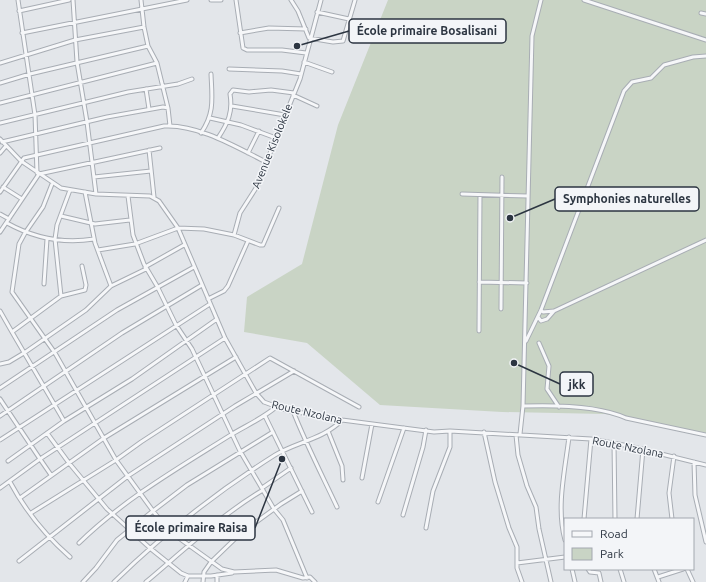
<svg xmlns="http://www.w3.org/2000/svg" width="706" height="582" font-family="Ubuntu,sans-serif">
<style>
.green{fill:#c9d4c5}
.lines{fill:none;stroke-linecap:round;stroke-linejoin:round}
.minor-casing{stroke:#a8adb4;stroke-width:5}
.minor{stroke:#f6f7f9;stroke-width:3}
.labels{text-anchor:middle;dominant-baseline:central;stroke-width:3;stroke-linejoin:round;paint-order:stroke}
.street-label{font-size:11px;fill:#2c3541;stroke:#f3f5f8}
.leader{fill:none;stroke:#2c3541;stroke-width:1.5}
.callout-dot{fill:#2c3541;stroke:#f3f5f8;stroke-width:1.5}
.callout{fill:#f3f5f8;stroke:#2c3541;stroke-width:1.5}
.callout-label{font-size:12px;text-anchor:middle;font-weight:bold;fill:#2c3541}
</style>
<rect width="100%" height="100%" fill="#e3e6ea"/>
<path class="green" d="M388 0H706V433L605 414 502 412 380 405 307 343 244 332 247 297 302 264 338 125Z"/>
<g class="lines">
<defs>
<path id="minor" d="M18 0 35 115 37 173
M73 0 77 62 87 122 96 194
M141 0 144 27 148 46 157 63 168 108 170 126
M211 0H221
M236 0 243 48 247 50H282L306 53
M291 0 298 11 309 38 333 42 343 41 355 0
M584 0 706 40
M19 11 69 0
M317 12 349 19
M701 13 706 14
M22 33 187 0
M240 33 269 28 306 29
M304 62 332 72
M0 63 75 40 144 27
M229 69 282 71 301 74
M0 83 30 74 148 46
M146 89 149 109
M293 95 317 106
M0 103 157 63
M232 106 285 115
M210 118 241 125 276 138
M0 123 128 92 178 84 192 79
M201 133C215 113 212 98 211 74
M218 138C228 123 233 112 230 94L233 90 249 92 271 90 294 93
M0 139 21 161 61 188 96 194 150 196 159 201 178 228 225 338 256 393 264 402 286 410 342 420 434 432 450 431 591 439 629 446 706 465
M2 142 107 117 163 107 168 108
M149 150 154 197
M0 153 6 146
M248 153 259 131
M94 177 151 171
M52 184 43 207 25 233 19 244 12 292 55 353 116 460 153 511 169 531 222 569 234 572 276 570 303 578 310 577 315 582
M3 187 22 199
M0 192 24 158 164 126C198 124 236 147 266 162
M85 192 95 243 111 286
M462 194 528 196
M128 196 133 235 144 264 157 286 176 325 192 349 240 451 274 509 283 520 307 578
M0 214 9 219
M61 216 95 224 130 220
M7 223C34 238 63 244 94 239
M0 232 39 174 160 148
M234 235 260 245H263L279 208
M98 250 135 244 178 228 204 229 234 235 240 213 256 188 300 79 321 0
M145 267 184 245
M479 282 527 283
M44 284 47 239
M61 296 55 239 57 225 70 190
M208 299 224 291 228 286 248 241
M501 309 502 177
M541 310 543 312 554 311
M0 311 12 332
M538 317 541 321 547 319 554 311 706 240
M479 331 480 195
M526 341 541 310 624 91 632 82 651 78 664 65 693 57 706 56
M539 343 549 366 547 389 559 407
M0 364 9 362 24 353 86 310 111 286 146 269
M0 388 117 310 194 267
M0 399 40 459 225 338
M523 406C553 405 600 406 626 418L706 435
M293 411C306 444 322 475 337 507
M0 416 122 333 202 285
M265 416 312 512
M64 421 12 332 61 296 85 290 86 285 82 266
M328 431 342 466 343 480
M484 432 495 482 509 528 517 547V568L522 582
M47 433 69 463 107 509 151 549 181 573 188 576H211L232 573
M520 434 523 406 532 36 541 0
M516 435 518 455 527 486 536 507 539 529 551 582
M0 440 210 304
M614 443 615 519
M8 461 64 421 132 379 217 319
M694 462 695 495 706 542
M362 478 372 424
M10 482C25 510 46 536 70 557
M0 488 40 459 51 475
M262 488 291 468
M20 498 104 438 236 357
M378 502 404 428
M31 513 116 460 141 442 270 358 359 407
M403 515 423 447 426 430
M584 519 591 439
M637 519 643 449
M672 519 669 493 674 456
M426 528 433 491 450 447V431
M565 540C556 508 565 470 569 437
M79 543C123 500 178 468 229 436 245 426 262 419 276 407
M19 561 128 476 235 406 294 371
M517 563 565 557
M572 569 575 582
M588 569 590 572 599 573 601 582
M620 569 624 582
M654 569 659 582
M687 569 693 582
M217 575V582
M658 577 683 569
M83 582 96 568 117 540 153 511 187 485 273 432
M114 582C164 533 215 493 275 455 296 442 324 439 342 420
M146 582C184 550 221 515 263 490
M185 582 188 576
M203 582 204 572 211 562 241 533 281 504 302 491"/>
</defs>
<use href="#minor" class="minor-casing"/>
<use href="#minor" class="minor"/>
</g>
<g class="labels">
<g class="street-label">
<text transform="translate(272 146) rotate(-68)">Avenue Kisolokele</text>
<text transform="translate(307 412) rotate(13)">Route Nzolana</text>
<text transform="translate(628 447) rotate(11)">Route Nzolana</text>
</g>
</g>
<path class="leader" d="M297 46L349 31M510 218L555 199M514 363L560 384M282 459L255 528"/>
<g class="callout-dot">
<circle cx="297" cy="46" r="4"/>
<circle cx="510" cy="218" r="4"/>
<circle cx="514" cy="363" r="4"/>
<circle cx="282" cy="459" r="4"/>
</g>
<g class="callout">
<rect x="349" y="19" width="157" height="24" rx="4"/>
<rect x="555" y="187" width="144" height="24" rx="4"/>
<rect x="560" y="372" width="33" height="24" rx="4"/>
<rect x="126" y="516" width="129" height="24" rx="4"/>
</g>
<g class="callout-label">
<text x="427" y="35">École primaire Bosalisani</text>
<text x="627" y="203">Symphonies naturelles</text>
<text x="577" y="389">jkk</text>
<text x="191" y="532">École primaire Raisa</text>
</g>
<rect x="564" y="518" width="130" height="52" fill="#f3f5f8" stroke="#a3a8af"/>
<rect x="572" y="531" width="20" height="6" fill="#f6f7f9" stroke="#a3a8af"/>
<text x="600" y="538" font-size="12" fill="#2c3541">Road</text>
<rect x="572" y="548" width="20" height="12" fill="#c9d4c5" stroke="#a3a8af"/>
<text x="600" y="558" font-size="12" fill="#2c3541">Park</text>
</svg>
